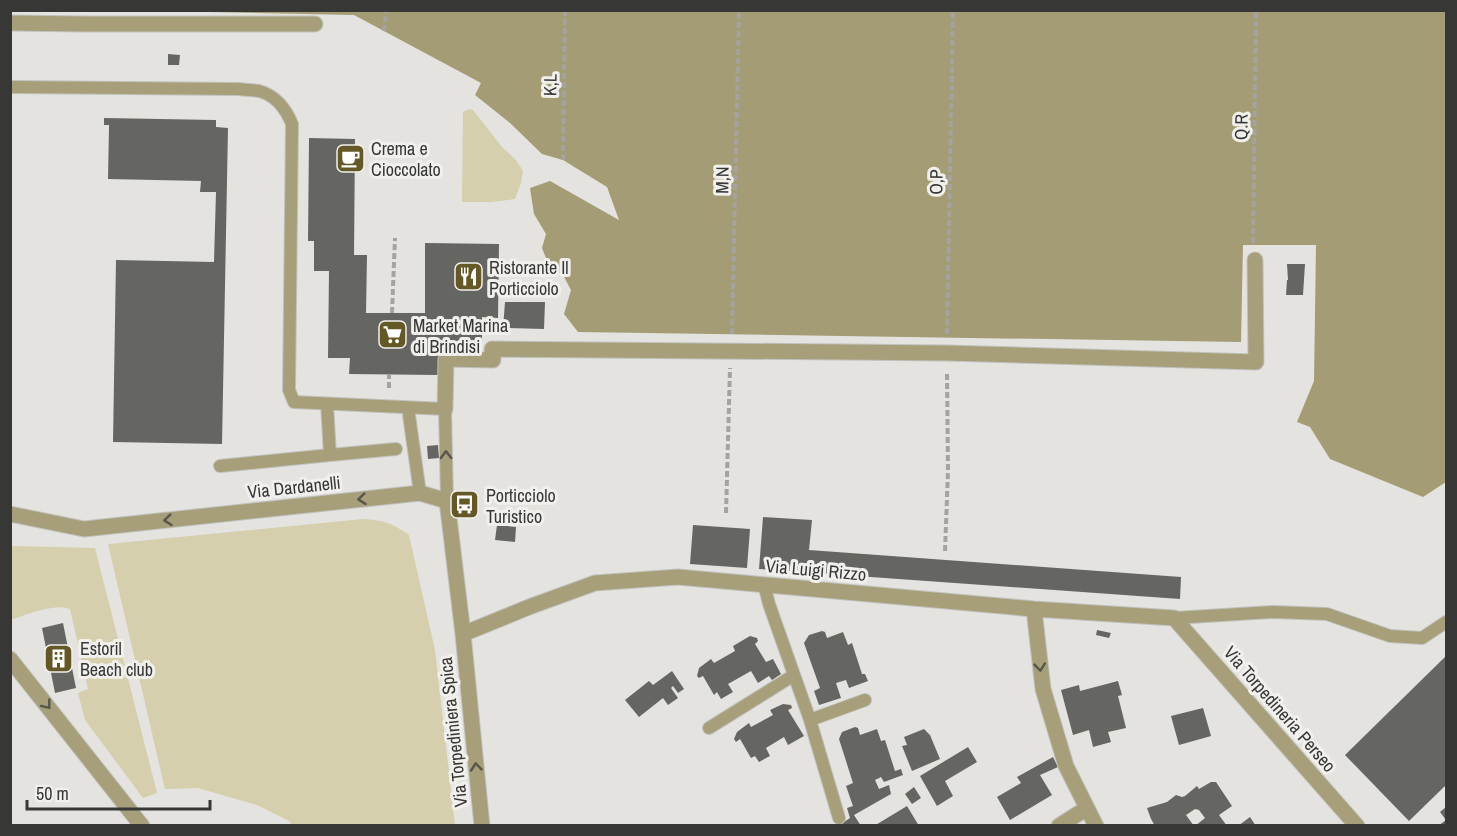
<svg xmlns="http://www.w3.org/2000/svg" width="1457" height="836" font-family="'Archivo Narrow',sans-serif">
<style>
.green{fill:#d5cfad}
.water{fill:#a49c75}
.building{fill:#656561}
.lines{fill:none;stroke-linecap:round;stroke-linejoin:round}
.lane-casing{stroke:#c1c1bd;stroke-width:14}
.street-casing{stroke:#c1c1bd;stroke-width:17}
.path{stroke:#a4a3a0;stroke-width:4;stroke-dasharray:6 3;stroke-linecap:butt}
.lane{stroke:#a69f7a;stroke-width:12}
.street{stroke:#a69f7a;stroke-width:15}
.oneway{stroke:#58564a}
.labels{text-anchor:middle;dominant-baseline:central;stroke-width:6;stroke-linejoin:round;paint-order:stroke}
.street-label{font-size:18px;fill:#373736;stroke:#f1f0ec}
.poi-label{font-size:18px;fill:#373736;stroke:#f1f0ec;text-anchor:start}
</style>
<rect width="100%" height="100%" fill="#e4e3df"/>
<path class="green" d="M469 109 473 110 502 147 516 160 523 171 521 183 515 199 491 202H462L463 112Z
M363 519C383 520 392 523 409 535L435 650 455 825H292L289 821 257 805 198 788 165 789 108 544Z
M11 546 95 548 157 793 143 798 85 720 78 693 88 689 70 609C54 603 26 615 11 620Z"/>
<path class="water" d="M160 11H1446V482L1423 497 1330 459 1310 427 1297 422 1314 381 1316 245H1243L1241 342 578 332 564 314 571 290 563 275 550 268 542 248 546 234 534 214 530 188 550 181 619 220 607 187 563 160 542 154 510 123 475 95 481 83 354 15Z"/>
<path class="building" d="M168 54 180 55 179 65H168Z
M104 118 216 120V127L228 128 222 444 113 442 116 260 214 262 216 192H200L201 181 108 179 109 128V125H104Z
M309 138 355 139 354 255H367L366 313H425V243L499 244 498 318 482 317V346L439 345 438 375 349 374 350 358H328L329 271H314V241H308Z
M1287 264H1305L1303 295H1286L1287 280H1288Z
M505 302H545L544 329 503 328Z
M438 445 439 458 428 459 427 446Z
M763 517 812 520 809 550 1181 577 1180 599 759 569Z
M497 525 516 527 515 542 495 540Z
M693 525 750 529 747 568 690 564Z
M63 623 76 688 55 693 42 628Z
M1097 630 1111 633 1109 638 1096 635Z
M822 631 825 632 827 638 843 632 848 645 852 643 862 674H865L868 681 849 688 846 680 836 683 841 698 819 705 814 691 820 688 804 643 809 635Z
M750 636 757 638 758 641 755 644 766 662 773 659 781 674 772 680 769 676 758 683 751 671 728 684 733 692 721 699 717 692 714 695 703 676 699 678 697 676 699 668 711 659 714 663 735 651 733 646Z
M1446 656V785L1409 821 1345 755Z
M672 671 684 689 678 693 673 686 671 688 678 698 668 705 663 698 639 717 625 700 649 681 653 685Z
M1118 681 1122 695 1118 696 1126 728 1108 732 1111 742 1093 747 1089 730 1073 735 1061 690 1079 685 1080 691Z
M783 704 791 705 792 708 788 710 804 736 788 745 784 737 766 748 770 756 759 762 755 756 751 758 740 739 736 742 734 739 737 732 749 723 751 727 773 715 770 710Z
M1203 708 1211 736 1179 745 1171 716Z
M855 727 858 728 860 735 877 729 881 741 885 740 895 771 901 769 903 775 884 782 881 777 875 780 879 789 889 785 891 794 854 815 861 826H838L850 818 847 808 853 806 846 786 853 783 839 739 842 732Z
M924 729 930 735 940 759 912 771 902 746 907 745 904 737Z
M968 747 977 762 945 781 953 796 937 806 920 776Z
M1053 757 1058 767 1040 775 1052 795 1010 820 997 797 1021 783 1017 777Z
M1211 782H1216L1232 806 1219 815 1227 826H1195L1205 818 1199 810 1195 809 1186 815 1194 826H1155L1151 819 1147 808 1167 802 1176 795 1182 797 1185 796 1197 786 1199 789Z
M914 787 921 798 912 804 905 794Z
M907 806 919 826H874Z
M1446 807V826H1438L1446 820 1440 812Z
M1250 817 1256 826H1238Z"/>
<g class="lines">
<defs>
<path id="lane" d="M10 87 239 89C245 90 253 90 259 91 275 95 286 109 292 124L289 390 294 402 445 409 447 501
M408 408 420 493
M330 455 396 449
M220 466 330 455 327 404
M764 584 769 604 810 720 839 818
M1174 618 1273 612 1327 614 1390 636 1422 638 1446 622
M810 720 865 700
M709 728 794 675"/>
<path id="street" d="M10 23 84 24H315
M445 409 446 359 493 360 492 349 947 353 1256 362 1255 260
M10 514 84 529 420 493 447 501 463 634 482 826
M1034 609 1043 689 1066 766 1096 826
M463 634 529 607 595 583 678 577 1034 609 1174 618 1357 826
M10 659 142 826
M1059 826 1087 808"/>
</defs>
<use href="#lane" class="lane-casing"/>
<use href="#street" class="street-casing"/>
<path class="path" d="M384 31 386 10
M563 160 565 10
M1253 243 1256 10
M392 313 395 238
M732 334 739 10
M947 334 953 10
M389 388V374
M726 513 730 368
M945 551 948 471 947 371"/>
<use href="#lane" class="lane"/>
<use href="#street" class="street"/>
</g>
<defs><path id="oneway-chevron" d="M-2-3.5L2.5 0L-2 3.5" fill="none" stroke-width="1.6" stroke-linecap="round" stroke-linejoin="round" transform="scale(1.5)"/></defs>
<g class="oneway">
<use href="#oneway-chevron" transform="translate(446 455) rotate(-91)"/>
<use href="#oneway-chevron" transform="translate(362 499) rotate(174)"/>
<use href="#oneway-chevron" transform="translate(168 520) rotate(174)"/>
<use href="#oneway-chevron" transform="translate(1040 667) rotate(84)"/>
<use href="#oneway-chevron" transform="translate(47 705) rotate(52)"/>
<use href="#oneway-chevron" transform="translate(476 767) rotate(-96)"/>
</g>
<defs>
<symbol id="cafe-square" viewBox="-11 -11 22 22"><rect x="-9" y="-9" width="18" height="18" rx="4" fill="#645926" stroke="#f1f0ec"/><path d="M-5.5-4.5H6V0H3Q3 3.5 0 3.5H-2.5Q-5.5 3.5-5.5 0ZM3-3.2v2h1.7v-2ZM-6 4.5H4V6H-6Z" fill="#fff"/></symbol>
<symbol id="restaurant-square" viewBox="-11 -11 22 22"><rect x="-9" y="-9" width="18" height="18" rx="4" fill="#645926" stroke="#f1f0ec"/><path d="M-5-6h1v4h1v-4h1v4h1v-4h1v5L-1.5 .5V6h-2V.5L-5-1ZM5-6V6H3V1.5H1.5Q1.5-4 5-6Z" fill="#fff"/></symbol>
<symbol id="supermarket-square" viewBox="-11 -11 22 22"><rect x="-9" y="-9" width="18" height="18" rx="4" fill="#645926" stroke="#f1f0ec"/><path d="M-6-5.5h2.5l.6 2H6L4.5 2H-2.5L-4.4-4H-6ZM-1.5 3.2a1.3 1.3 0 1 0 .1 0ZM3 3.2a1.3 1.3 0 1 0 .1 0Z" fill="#fff"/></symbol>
<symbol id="bus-square" viewBox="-11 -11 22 22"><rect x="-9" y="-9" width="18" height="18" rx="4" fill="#645926" stroke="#f1f0ec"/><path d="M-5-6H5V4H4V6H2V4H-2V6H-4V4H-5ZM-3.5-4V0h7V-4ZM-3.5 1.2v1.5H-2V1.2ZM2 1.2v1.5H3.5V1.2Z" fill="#fff"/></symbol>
<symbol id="building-square" viewBox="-11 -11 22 22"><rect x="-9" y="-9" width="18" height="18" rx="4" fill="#645926" stroke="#f1f0ec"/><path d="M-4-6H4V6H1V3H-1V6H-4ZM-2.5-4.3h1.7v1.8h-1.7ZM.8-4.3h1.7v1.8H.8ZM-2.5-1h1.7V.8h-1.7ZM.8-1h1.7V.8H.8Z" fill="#fff"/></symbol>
</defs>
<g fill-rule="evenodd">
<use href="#cafe-square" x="334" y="142" width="33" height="33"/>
<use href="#restaurant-square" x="452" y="260" width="33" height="33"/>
<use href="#supermarket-square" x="376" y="318" width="33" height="33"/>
<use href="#bus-square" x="448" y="488" width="33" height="33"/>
<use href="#building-square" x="42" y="642" width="33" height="33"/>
</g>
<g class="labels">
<g class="street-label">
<text transform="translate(550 85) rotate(-89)">K,L</text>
<text transform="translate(1241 127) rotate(-89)">Q.R</text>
<text transform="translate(722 180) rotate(-89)">M,N</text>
<text transform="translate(936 182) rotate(-89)">O,P</text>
<text transform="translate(294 487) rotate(-6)">Via Dardanelli</text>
<text transform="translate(816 570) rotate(5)">Via Luigi Rizzo</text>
<text transform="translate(1280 709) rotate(49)">Via Torpedineria Perseo</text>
<text transform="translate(453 732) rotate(-96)">Via Torpediniera Spica</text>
</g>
<g class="poi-label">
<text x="371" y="148">Crema e<tspan x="371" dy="21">Cioccolato</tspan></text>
<text x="489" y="267">Ristorante Il<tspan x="489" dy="21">Porticciolo</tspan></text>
<text x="413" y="325">Market Marina<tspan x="413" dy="21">di Brindisi</tspan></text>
<text x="486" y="495">Porticciolo<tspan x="486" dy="21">Turistico</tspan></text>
<text x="80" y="648">Estoril<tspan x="80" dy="21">Beach club</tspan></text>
</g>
</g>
<rect width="1457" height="836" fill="none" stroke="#373736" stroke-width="24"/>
<path d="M27 800v9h183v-9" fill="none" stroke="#373736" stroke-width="3"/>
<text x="36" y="800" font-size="18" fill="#373736" stroke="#f1f0ec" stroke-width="4.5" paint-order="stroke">50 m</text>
</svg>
